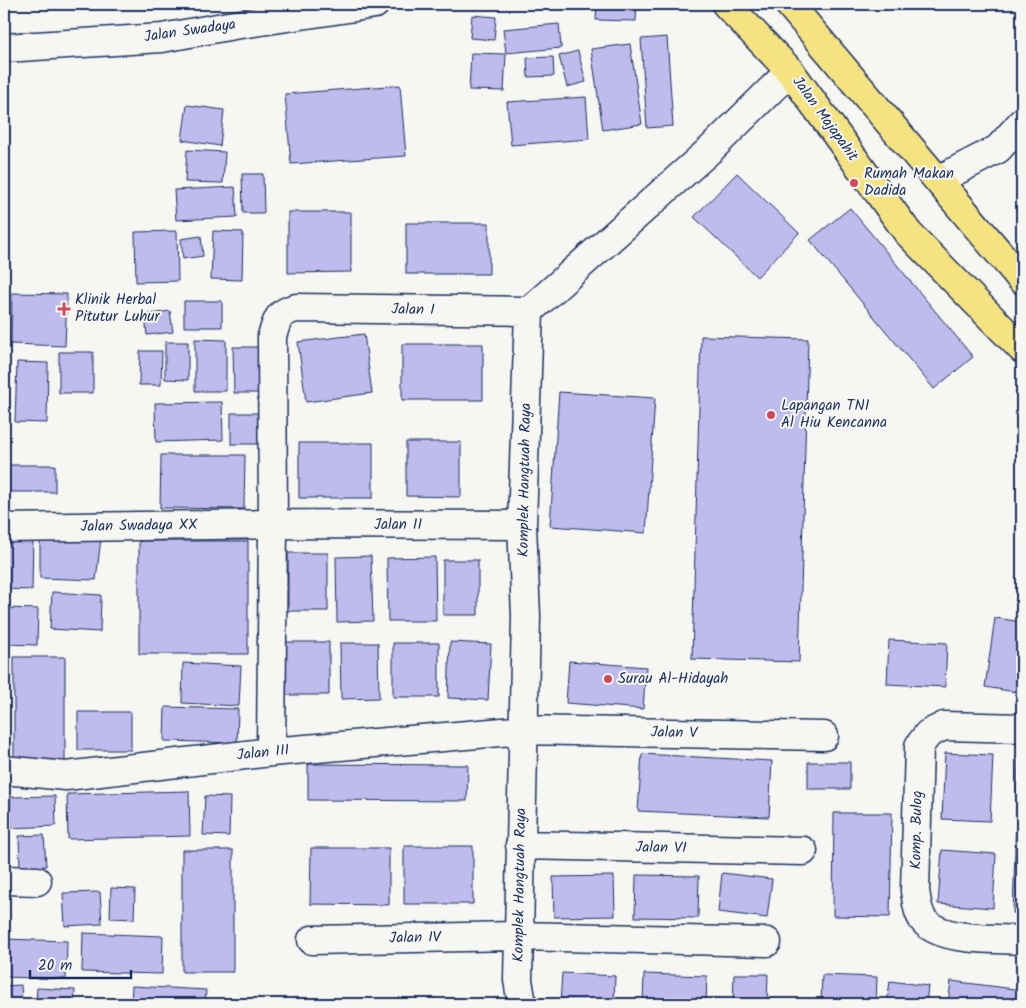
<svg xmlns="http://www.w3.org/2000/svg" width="1026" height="1008" font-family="Kalam,sans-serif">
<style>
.building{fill:#c0bbed;stroke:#1b2f5e}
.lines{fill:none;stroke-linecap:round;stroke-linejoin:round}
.minor-casing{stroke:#1b2f5e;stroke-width:31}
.major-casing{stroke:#1b2f5e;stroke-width:31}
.minor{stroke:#f6f6f2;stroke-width:28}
.major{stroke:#f5e382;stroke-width:28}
.poi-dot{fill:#d1495b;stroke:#f6f6f2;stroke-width:2}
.labels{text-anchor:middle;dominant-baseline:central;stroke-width:4;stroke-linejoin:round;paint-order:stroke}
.street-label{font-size:15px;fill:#1b2f5e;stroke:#f6f6f2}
.poi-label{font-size:15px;fill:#1b2f5e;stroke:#f6f6f2;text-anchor:start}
</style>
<rect width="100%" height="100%" fill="#f6f6f2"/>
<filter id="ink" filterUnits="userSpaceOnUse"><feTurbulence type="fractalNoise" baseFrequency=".02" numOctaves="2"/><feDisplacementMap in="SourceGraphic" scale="10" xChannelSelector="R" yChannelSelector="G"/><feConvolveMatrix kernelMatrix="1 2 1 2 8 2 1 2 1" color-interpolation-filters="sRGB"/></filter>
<g filter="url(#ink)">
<path class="building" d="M597 4H637L636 21 596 20Z
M472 15 496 17 494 40 470 38Z
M559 24 561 48 506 53 503 29Z
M667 37 673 126 647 128 641 39Z
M630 44 642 124 603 130 591 49Z
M578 51 586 82 567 87 559 56Z
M471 53 506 54 504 91 469 90Z
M553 57 554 76 528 77 527 58Z
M400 85 406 156 291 164 285 94Z
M586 97 589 139 511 145 507 102Z
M187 105 224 110 220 146 182 140Z
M187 150 225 152 223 183 185 182Z
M737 173 799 233 757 277 694 217Z
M242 174H263L264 213H243Z
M235 187 237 217 176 220 174 190Z
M850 208 973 357 934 389 810 240Z
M288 212H351V272L288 273Z
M406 223H489V274H406Z
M177 231 178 281 136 282 135 232Z
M213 231 243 232 242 280 211 279Z
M201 236 203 256 183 259 181 239Z
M12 293 67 294 65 346 11 344Z
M184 301H222V327H184Z
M170 311 173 332 147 335 145 315Z
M364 334 372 393 306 402 298 342Z
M701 336 808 339 799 662 692 659Z
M195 339 226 340V391H195Z
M165 342H188V380L165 379Z
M402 344H483V400H402Z
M233 347H263L264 393H234Z
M140 351H162L161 385H139Z
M59 352H93V393H59Z
M17 362 48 363 47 423 15 422Z
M559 392 655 398 646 533 550 526Z
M222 402 223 440 156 442 155 403Z
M231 413H258V444H231Z
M406 442H461V497L406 496Z
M299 443H373V498H299Z
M161 455H245L244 509 160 508Z
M5 465H55V492H5Z
M4 534 33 535 32 590 4 589Z
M40 536 101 538 96 580 40 578Z
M139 541H248V654H139Z
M288 553H328V611H288Z
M371 556 373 621 337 622 336 557Z
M435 557 436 621H388L387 558Z
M443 560H478V615H443Z
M52 592 101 595 100 632 50 629Z
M4 608 38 609 37 645 4 644Z
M995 618 1022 622V693L985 687Z
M889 640 947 643 945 687 887 684Z
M286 642H329V695H286Z
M450 642 491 644 488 700 448 698Z
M340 643H378L379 698 341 699Z
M393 643H439V697H393Z
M14 657H65V763H14Z
M569 661 646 667 643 709 566 703Z
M183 663 241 666 239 706 182 703Z
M165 707 238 709 237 743 164 741Z
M78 712H131V750H78Z
M945 753 993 755 990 821 942 819Z
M642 754 772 761 769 817 638 811Z
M1018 757H1022V914L1013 913Z
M808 762H850V789H808Z
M308 764 468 765 467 801 308 800Z
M189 791 190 836 68 839 67 794Z
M55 796 56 826 11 828 10 797Z
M205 796 230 797 229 836 203 835Z
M834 813H892L890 917 833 916Z
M44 835 46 866 20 868 19 836Z
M8 836 10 872H4V837Z
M404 846H473V904H404Z
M311 848H389V905L310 904Z
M182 850H233V972H182Z
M942 850 996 854 993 908 938 904Z
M722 873 772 879 767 918 718 912Z
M636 875 699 876 698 918 635 917Z
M614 876 615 916 554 917 553 877Z
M111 888 135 889 134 919 110 918Z
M100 892 102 924 65 926 63 893Z
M83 933 163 936 162 974 82 972Z
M4 939 67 941 66 979 4 977Z
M562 973 615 976 614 1004H560Z
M644 974 707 976 706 1004H643Z
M734 974H768L767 1004H733Z
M822 975 877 977 876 1004H821Z
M890 981 928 986 926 1004H887Z
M951 981 1022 990V1004H948Z
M21 985 22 1004H4V986Z
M132 986 206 990 205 1004H131Z
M37 988 75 990 74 1004H36Z"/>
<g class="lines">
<defs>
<path id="minor" d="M4 48 162 38 234 25 375 4
M938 180 998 149 1022 122
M4 528 273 524 522 525
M1022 728 944 726 928 734 919 746 915 891C917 901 917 912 924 921 943 942 996 938 1022 940
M271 752 273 524 272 336C278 319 277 313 296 308L529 311
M4 770 66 776 271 752 524 730 824 736
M520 845 803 851
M4 880 37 881
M312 940 519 936 767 942
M522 1004 518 980 526 616 522 525 529 311 711 149 790 71"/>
<path id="major" d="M726 4 790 71 908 233 1022 349
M789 4 1022 280"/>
</defs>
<use href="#minor" class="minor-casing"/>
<use href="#major" class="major-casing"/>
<use href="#minor" class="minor"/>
<use href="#major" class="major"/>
</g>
</g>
<g class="poi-dot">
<circle cx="854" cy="183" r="5"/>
<path d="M61.5 301.5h5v5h5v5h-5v5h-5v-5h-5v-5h5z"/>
<circle cx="771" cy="415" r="5"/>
<circle cx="608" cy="679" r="5"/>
</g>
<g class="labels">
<g class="street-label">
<text transform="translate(190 31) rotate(-8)">Jalan Swadaya</text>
<text transform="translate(825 119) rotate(54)">Jalan Majapahit</text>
<text transform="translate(413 310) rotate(1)">Jalan I</text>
<text transform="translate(525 480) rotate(-89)">Komplek Hangtuah Raya</text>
<text x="398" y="525">Jalan II</text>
<text transform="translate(139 526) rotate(-1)">Jalan Swadaya XX</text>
<text transform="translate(674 733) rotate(1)">Jalan V</text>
<text transform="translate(263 753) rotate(-6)">Jalan III</text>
<text transform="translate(917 830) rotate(-89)">Komp. Bulog</text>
<text transform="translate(661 848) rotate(1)">Jalan VI</text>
<text transform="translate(520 885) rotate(-89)">Komplek Hangtuah Raya</text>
<text transform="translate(415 938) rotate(-1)">Jalan IV</text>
</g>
<g class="poi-label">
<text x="864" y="174">Rumah Makan<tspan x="864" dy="17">Dadida</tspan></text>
<text x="75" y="300">Klinik Herbal<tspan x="75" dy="17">Pitutur Luhur</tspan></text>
<text x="781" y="406">Lapangan TNI<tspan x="781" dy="17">Al Hiu Kencanna</tspan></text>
<text x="618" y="679">Surau Al-Hidayah</text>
</g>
</g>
<rect width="1026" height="1008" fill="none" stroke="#f6f6f2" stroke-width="20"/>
<rect x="10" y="10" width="1006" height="988" fill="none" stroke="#1b2f5e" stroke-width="2" filter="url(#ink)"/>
<path d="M30 970v8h101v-8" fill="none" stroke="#1b2f5e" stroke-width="2.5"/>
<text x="38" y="970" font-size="15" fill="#1b2f5e" stroke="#f6f6f2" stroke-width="4" paint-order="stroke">20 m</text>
</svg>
